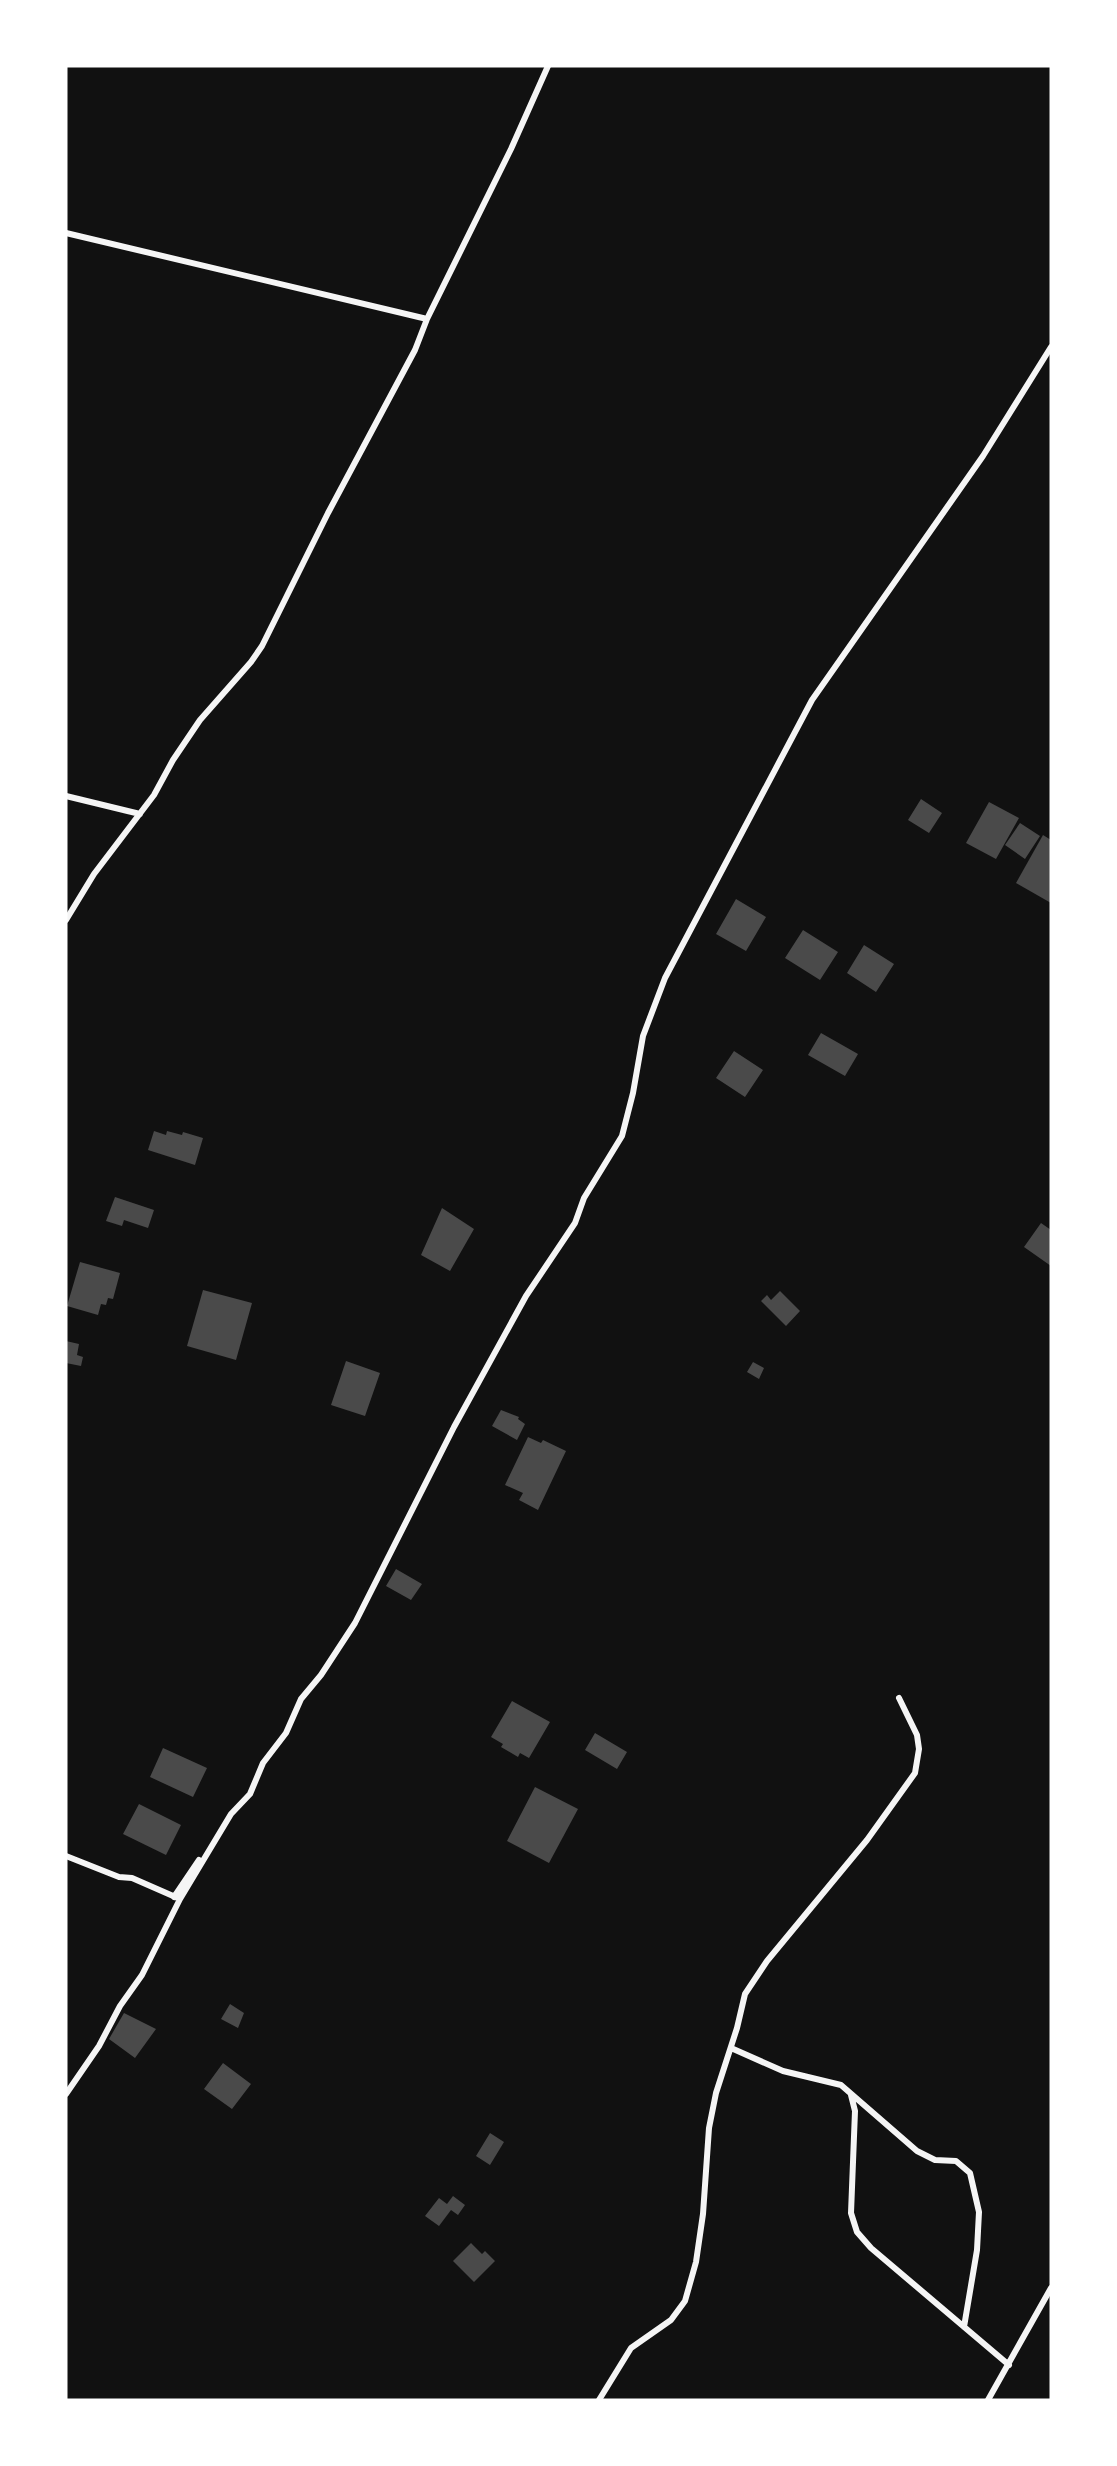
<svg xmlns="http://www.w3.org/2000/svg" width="1117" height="2466" font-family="'Golos Text',sans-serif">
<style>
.building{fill:#4a4a4a}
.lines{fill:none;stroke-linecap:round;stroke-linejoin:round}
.minor{stroke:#f5f5f5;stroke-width:6}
</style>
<rect width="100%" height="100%" fill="#111"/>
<path class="building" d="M921 799 942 813 929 833 908 820Z
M989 802 1019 818 996 859 966 843Z
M1020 823 1040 836 1025 859 1005 845Z
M1043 835 1051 840V903L1016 883Z
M736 899 766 917 746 951 716 934Z
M803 930 838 952 820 980 785 958Z
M864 945 894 964 876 992 847 973Z
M821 1033 858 1054 845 1076 808 1055Z
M734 1051 763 1070 745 1097 716 1078Z
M154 1131 166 1135 167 1131 182 1135 183 1132 203 1138 195 1165 148 1150Z
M115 1197 154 1210 148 1228 124 1220 122 1226 106 1221Z
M442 1208 474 1229 450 1271 421 1255Z
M1041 1223 1051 1230V1266L1024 1247Z
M80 1262 120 1273 113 1299 108 1298 106 1305 101 1304 98 1315 67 1306Z
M203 1290 252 1303 236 1360 187 1346Z
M780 1291 800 1311 786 1326 761 1301 767 1295 771 1300Z
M66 1341 79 1344 77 1355 83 1357 81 1366 66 1363Z
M346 1361 380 1373 365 1416 331 1405Z
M753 1362 764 1368 759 1379 747 1372Z
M501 1410 519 1417 518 1419 525 1424 517 1440 492 1426Z
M528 1437 541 1443 543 1440 566 1451 538 1510 519 1500 523 1493 505 1485Z
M396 1569 422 1584 411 1600 386 1586Z
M512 1701 550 1722 529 1758 520 1753 518 1757 501 1747 503 1744 491 1737Z
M595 1733 627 1752 617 1769 585 1750Z
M163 1748 207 1768 193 1797 150 1777Z
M535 1787 578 1809 549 1863 507 1841Z
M139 1804 181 1825 166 1855 123 1834Z
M230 2004 244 2013 238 2028 221 2019Z
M124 2013 156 2029 135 2058 109 2039Z
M223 2063 251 2084 232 2109 204 2089Z
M490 2133 504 2142 490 2165 476 2156Z
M453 2196 465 2205 458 2215 451 2210 439 2226 425 2216 439 2198 447 2204Z
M471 2243 482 2254 485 2251 495 2261 474 2282 453 2261Z"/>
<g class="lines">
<path class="minor" d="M66 233 427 319
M66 796 140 814
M66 920 94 874 154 795 173 760 200 720 251 662 262 646 328 513 415 350 427 319 511 149 548 66
M66 1856 119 1877 132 1878 180 1899
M174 1897 199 1860
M731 2048 783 2071 841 2085 917 2151 935 2160 956 2161 970 2173 979 2212 977 2250 964 2327
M66 2094 99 2046 120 2006 142 1975 180 1899 231 1814 250 1794 263 1763 286 1733 301 1699 321 1675 355 1623 454 1427 526 1296 575 1223 584 1198 622 1136 633 1093 643 1036 665 978 812 700 983 456 1051 347
M851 2095 855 2111 851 2213 857 2232 871 2248 1009 2365
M599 2400 631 2348 671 2320 685 2301 696 2262 703 2214 709 2128 716 2093 737 2028 745 1994 767 1961 867 1840 915 1773 919 1749 917 1735 899 1698
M988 2400 1051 2288"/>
</g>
<rect width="1117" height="2466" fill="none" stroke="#ffffff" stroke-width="135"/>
</svg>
